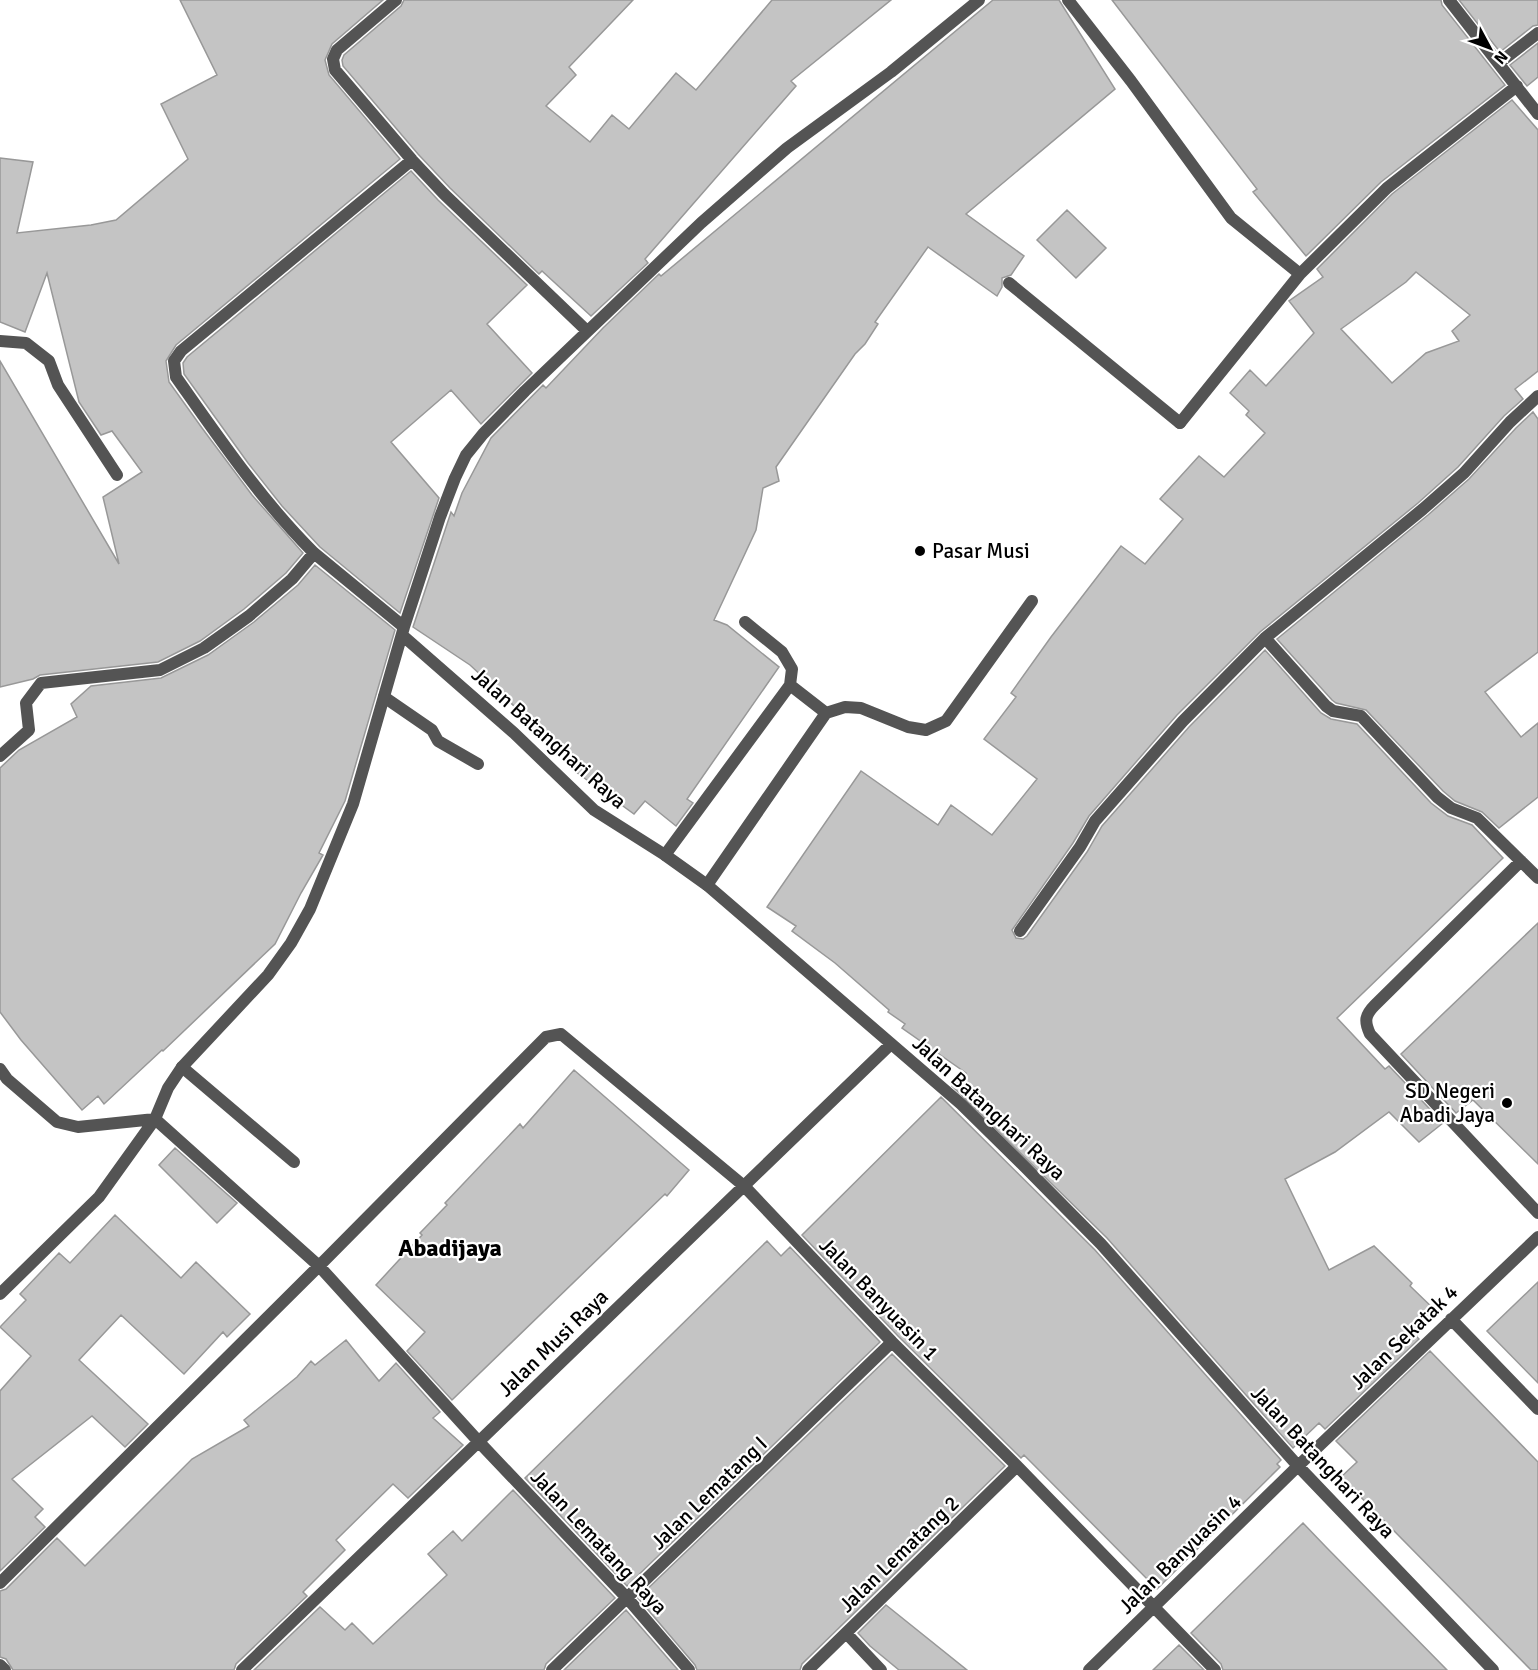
<svg xmlns="http://www.w3.org/2000/svg" width="1538" height="1670" font-family="Signika,sans-serif">
<style>
.building{fill:#c4c4c4;stroke:#989898;stroke-width:1.5;fill-rule:evenodd}
.lines{fill:none;stroke-linecap:round;stroke-linejoin:round}
.service{stroke:#545454;stroke-width:12}
.minor{stroke:#545454;stroke-width:12}
.poi-dot{fill:#000;stroke:#fff;stroke-width:2}
.labels{text-anchor:middle;dominant-baseline:central;stroke-width:4.5;stroke-linejoin:round;paint-order:stroke}
.poi-label{font-size:21px;fill:#000;stroke:#fff;text-anchor:start}
.street-label{font-size:21px;fill:#000;stroke:#fff}
.quarter-label{font-size:24px;font-weight:bold;fill:#000;stroke:#fff}
</style>
<rect width="100%" height="100%" fill="#fff"/>
<path class="building" d="M180 0H383L332 44 325 60 329 75 400 159 176 345 166 361 169 382 202 428 252 495 303 553 286 573 244 609 200 641 158 662 40 675 33 679 0 687V361L119 564 103 497 142 472 112 431 101 435 79 402 47 273 25 332 0 322V158L33 162 17 233 91 225 116 220 188 159 161 104 217 75Z
M404 0H633L569 67 576 75 546 106 590 142 612 115 629 129 676 73 696 90 772 0H891L791 81 796 86 645 259 648 263 591 316 542 271 539 274 450 188 418 154 343 66 342 60 344 55 401 6Z
M993 0H1059L1115 89 966 214 1024 256 1011 275 1002 278V287L997 296 928 247 875 322 878 324 865 344 855 354 776 467 779 481 763 488 756 530 714 620 727 625 779 667 687 799 693 803 676 826 645 801 634 814 576 772 540 734 542 732 470 665 413 627 451 512 454 516 462 493 491 438 543 385 546 388 603 328 659 274 661 276Z
M1112 0H1441L1442 5 1505 85 1381 182 1306 256 1253 192 1257 189Z
M1459 0H1538V25L1533 26 1500 52Z
M1538 43V77L1527 86 1510 65Z
M1512 100 1538 130V371L1515 389 1523 399 1504 416 1458 467 1418 503 1260 632 1177 715 1089 816 1073 843 1012 930 1016 938 1023 939 1027 936 1087 852 1102 826 1189 727 1265 650 1321 713 1331 719 1357 724 1431 803 1448 816 1472 825 1503 858 1337 1018 1385 1069 1389 1066 1443 1123 1419 1142 1389 1112 1335 1152 1285 1179 1329 1270 1374 1246 1412 1283 1410 1286 1438 1313 1416 1336 1419 1339 1325 1429 1319 1423 1293 1448 1107 1238 952 1086 966 1073 902 1028 905 1024 888 1012 889 1010 835 963 792 931 796 926 767 907 861 771 938 825 951 805 992 835 1037 779 984 739 1016 697 1011 693 1051 637 1121 546 1145 564 1183 519 1160 499 1199 456 1224 477 1265 433 1246 415 1249 411 1230 393 1250 370 1266 386 1314 333 1289 301 1323 277 1317 269 1392 194ZM1416 272 1470 315 1452 331 1459 341 1426 353 1392 383 1341 329 1406 282Z
M411 171 438 200 527 285 487 324 532 373 481 424 451 390 391 442 439 498 400 613 320 547 282 506 248 463 184 374 183 363 187 357Z
M1067 210 1106 248 1076 278 1037 240Z
M1533 412 1538 419V652L1485 692 1521 737 1538 723V797L1499 828 1482 812 1455 801 1443 791 1366 710 1336 703 1332 700 1277 639 1428 515 1469 479 1516 428Z
M315 565 395 630 345 801 319 853 323 855 301 893 275 944 163 1051 162 1050 104 1104 98 1096 82 1110 21 1040 0 1012V768L19 750 77 717 71 704 91 686 161 678 208 655 254 622 298 585Z
M1538 923V1164L1473 1100 1456 1113 1401 1054Z
M574 1070 689 1170 667 1196 665 1194 452 1400 407 1351 425 1332 376 1285 422 1235 420 1233 447 1205 445 1203 520 1124 523 1128Z
M941 1097 1095 1250 1281 1460 1277 1464 1280 1467 1157 1589 1024 1455 1021 1458 898 1336 802 1235Z
M175 1148 237 1203 217 1223 159 1165Z
M115 1215 181 1278 196 1262 250 1314 227 1337 223 1332 184 1374 121 1315 79 1360 148 1424 125 1447 92 1416 12 1479 43 1509 35 1517 45 1527 0 1571V1391L31 1356 0 1327 26 1300 20 1294 59 1253 70 1263Z
M767 1241 781 1256 790 1247 880 1342 627 1586 525 1478Z
M1538 1282V1383L1487 1331Z
M346 1340 379 1381 396 1363 440 1412 433 1418 463 1445 408 1498 393 1484 336 1540 345 1550 303 1592 307 1596 236 1664 234 1670H13L6 1659 0 1657V1591L6 1589 57 1538 85 1566 192 1459 249 1426 244 1420 297 1377 311 1361 315 1365Z
M1430 1351 1538 1462V1670H1531L1341 1477 1357 1462 1336 1441Z
M892 1354 1005 1466 802 1664 800 1670H697L695 1665 638 1598Z
M513 1490 615 1598 546 1664 544 1670H254L320 1607 345 1630 352 1623 373 1644 447 1575 428 1554 453 1531 462 1541Z
M1303 1523 1326 1547 1447 1670H1223L1221 1664 1191 1633Z
M886 1605 967 1670H899L870 1646 858 1633Z
M626 1610 678 1670H564Z
M1179 1645 1204 1670H1153Z"/>
<g class="lines">
<path class="service" d="M1009 283 1180 423
M0 341 26 343 49 361 58 385 117 475
M790 685 826 713
M384 697 432 730 438 741 478 764
M665 855 790 685 792 669 782 652 745 622
M707 885 826 713 845 707 861 708 908 727 926 730 946 721 1032 601
M182 1067 294 1162"/>
<path class="minor" d="M396 0 337 50 333 59 335 70 412 160 444 194 586 330
M1068 0 1131 81 1231 218 1300 274 1387 188 1517 86
M1449 0 1538 114
M1499 63 1538 33
M1180 423 1300 274
M404 627 314 553C261 500 219 438 176 377L174 361 181 351 412 160
M402 635 514 733 594 810 665 855 707 885 961 1104 1025 1167 1101 1244 1298 1466 1493 1670
M1265 638 1326 706 1333 711 1361 716 1437 797 1451 808 1477 818 1538 878
M0 756 29 730 26 703 41 683 160 670 204 648 249 616 292 579 314 553
M1521 861 1375 1005C1365 1015 1364 1021 1370 1034L1538 1213
M1020 931 1080 847 1095 821 1183 721 1265 638 1423 509 1464 473 1510 422 1538 396
M0 1069 7 1079 57 1122 78 1127 155 1119
M0 1294 99 1197 155 1119
M1451 1319 1538 1409
M0 1583 319 1266 546 1037 561 1034 744 1186 892 1342 1017 1466 1215 1670
M846 1633 881 1670
M0 1665 5 1670
M242 1670 891 1044
M552 1670 892 1342
M689 1670 628 1599 479 1442 319 1266 155 1119 168 1088 182 1067 268 975 291 943 310 909 353 804 404 627 440 517 455 478 466 455 483 434 525 391 701 223 787 148 891 72 979 0
M808 1670 1017 1466
M1089 1670 1298 1466 1538 1237"/>
</g>
<g class="poi-dot">
<circle cx="920" cy="551" r="6"/>
<circle cx="1507" cy="1103" r="6"/>
</g>
<g class="labels">
<g class="poi-label">
<text x="932" y="551">Pasar Musi</text>
<text x="1495" y="1091" text-anchor="end">SD Negeri<tspan x="1495" dy="24">Abadi Jaya</tspan></text>
</g>
<g class="street-label">
<text transform="translate(549 738) rotate(42)">Jalan Batanghari Raya</text>
<text transform="translate(989 1108) rotate(43)">Jalan Batanghari Raya</text>
<text transform="translate(879 1299) rotate(46)">Jalan Banyuasin 1</text>
<text transform="translate(1404 1337) rotate(-44)">Jalan Sekatak 4</text>
<text transform="translate(553 1343) rotate(-44)">Jalan Musi Raya</text>
<text transform="translate(1323 1462) rotate(47)">Jalan Batanghari Raya</text>
<text transform="translate(709 1493) rotate(-44)">Jalan Lematang I</text>
<text transform="translate(599 1542) rotate(47)">Jalan Lematang Raya</text>
<text transform="translate(899 1554) rotate(-44)">Jalan Lematang 2</text>
<text transform="translate(1180 1554) rotate(-44)">Jalan Banyuasin 4</text>
</g>
<g class="quarter-label">
<text x="450" y="1248">Abadijaya</text>
</g>
</g>
<g transform="translate(1490 48) rotate(131)" stroke="#ffffff" stroke-width="4.5" paint-order="stroke">
<path d="M0-4.5L10 22L0 15L-10 22Z" fill="#000000"/>
<text y="-9" font-size="16" font-weight="bold" text-anchor="middle" fill="#000000">N</text>
</g>
</svg>
